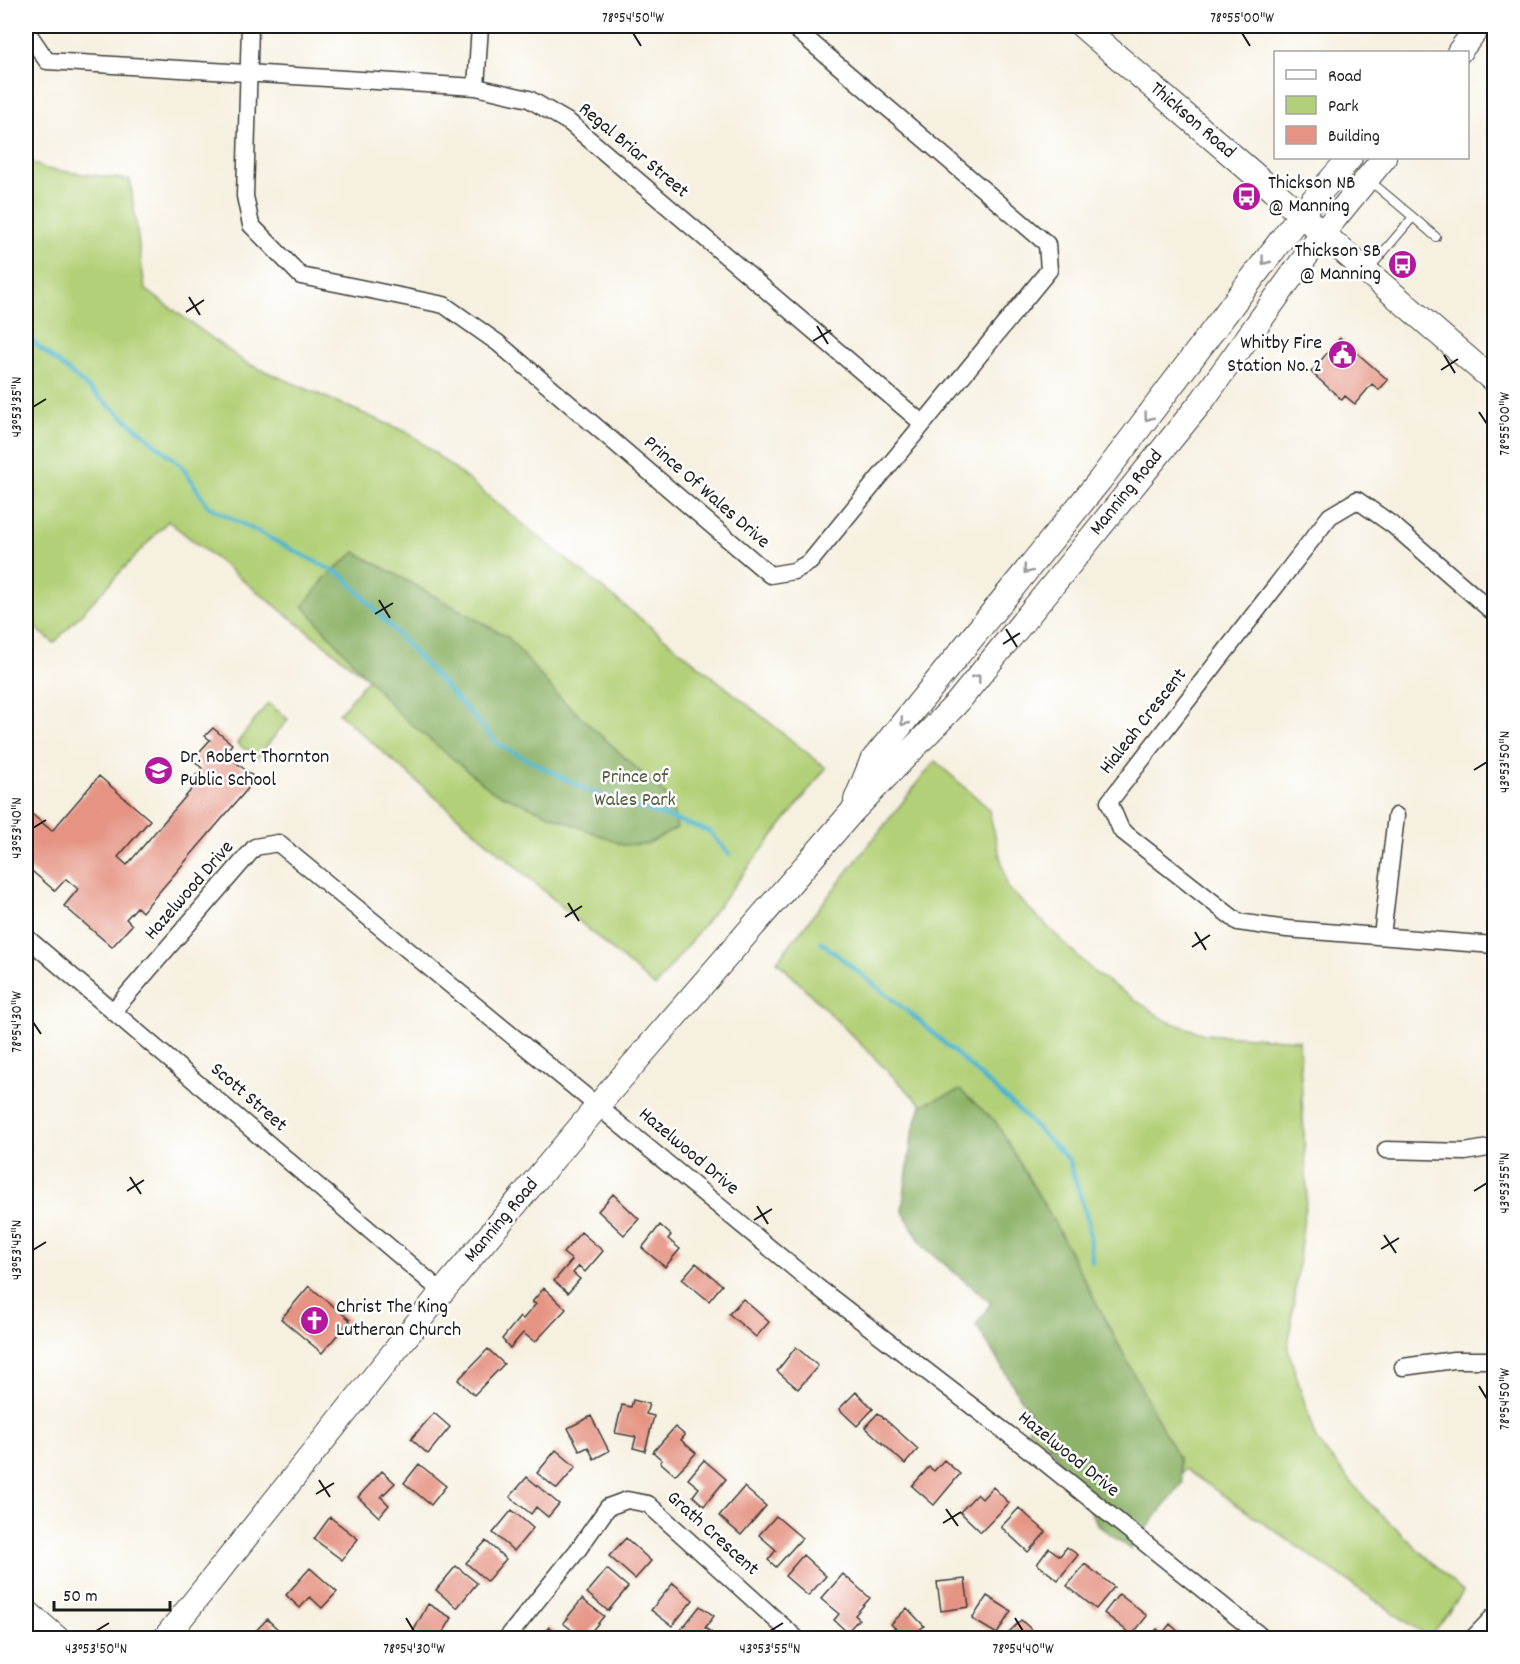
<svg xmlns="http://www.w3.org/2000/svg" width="1520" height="1664" font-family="Dekko,sans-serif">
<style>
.green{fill:#b2d077;stroke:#67764a;stroke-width:1.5}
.forest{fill:#8db268;stroke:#546742;stroke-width:1.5}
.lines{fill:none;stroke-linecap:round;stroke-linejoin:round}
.stream{stroke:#4db6cb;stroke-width:4.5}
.building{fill:#e59484}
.lane-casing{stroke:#3d3c39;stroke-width:10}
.street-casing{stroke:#3d3c39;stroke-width:19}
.secondary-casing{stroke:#3d3c39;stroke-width:26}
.lane{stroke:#fff;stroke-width:8}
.street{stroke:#fff;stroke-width:16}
.secondary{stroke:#fff;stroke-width:24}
.oneway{stroke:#999}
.ticks{fill:none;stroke:#1c1c1c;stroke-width:2}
.labels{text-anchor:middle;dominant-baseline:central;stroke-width:5;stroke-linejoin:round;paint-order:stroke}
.street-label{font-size:20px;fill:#1c1c1c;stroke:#fff}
.poi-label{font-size:20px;fill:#1c1c1c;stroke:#fff;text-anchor:start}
.park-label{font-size:20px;fill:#505b3c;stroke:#fff}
.neatline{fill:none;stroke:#1c1c1c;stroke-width:2}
.ticks-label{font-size:15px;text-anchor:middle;fill:#1c1c1c}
</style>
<rect width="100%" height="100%" fill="#fff"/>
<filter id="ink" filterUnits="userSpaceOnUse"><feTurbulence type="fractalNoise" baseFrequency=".0167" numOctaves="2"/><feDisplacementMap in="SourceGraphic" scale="12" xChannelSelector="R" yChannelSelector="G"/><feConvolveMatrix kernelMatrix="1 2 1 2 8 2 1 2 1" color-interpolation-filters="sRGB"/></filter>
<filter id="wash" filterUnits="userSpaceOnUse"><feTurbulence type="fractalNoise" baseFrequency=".008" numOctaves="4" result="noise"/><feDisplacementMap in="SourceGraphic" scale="24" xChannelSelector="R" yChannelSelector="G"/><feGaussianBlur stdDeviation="1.35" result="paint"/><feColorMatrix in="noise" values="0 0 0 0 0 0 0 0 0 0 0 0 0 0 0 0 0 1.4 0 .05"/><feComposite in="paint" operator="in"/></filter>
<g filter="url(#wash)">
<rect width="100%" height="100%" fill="#f6f0e0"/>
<path class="green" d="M26 160 46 169 130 180 145 289 246 363 411 434 826 768 655 987 339 714 368 679 168 521 54 643 26 620Z
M268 703 288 719 257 758 237 743Z
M935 761 988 808 1008 888 1095 973 1167 1021 1204 1034 1299 1040 1307 1192 1288 1349 1316 1440 1370 1504 1463 1592 1430 1638 1185 1469 1142 1524 1028 1429 1089 1358 947 1130 777 961Z"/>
<path class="forest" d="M355 552 508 637 557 695 670 799 677 828 647 844 623 845 492 791 399 714 303 606 325 578Z
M960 1090 996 1122 1052 1218 1178 1458 1183 1482 1130 1549 1099 1526 976 1325 991 1303 923 1246 902 1210 912 1136 921 1105Z"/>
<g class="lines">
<path class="stream" d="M26 336 182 466 208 506 345 577 499 745 589 791 709 831 729 854
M821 942 922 1023 1014 1106 1069 1160 1088 1221 1092 1262"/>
</g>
<g id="blocks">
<path class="building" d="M1340 338 1388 380 1379 390 1372 384 1355 404 1345 396 1342 400 1311 372Z
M213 728 232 744 225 753 256 779 142 912 137 907 126 919 132 925 112 947 64 906 78 889 66 879 55 891 26 866V809L52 831 99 776 150 820 118 857 127 865 192 789 190 782 202 768 192 760 210 740 205 736Z
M613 1194 639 1219 624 1235 598 1211Z
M660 1225 671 1235 668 1239 680 1249 665 1267 642 1248Z
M581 1232 603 1251 585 1272 579 1266 573 1273 580 1279 568 1293 554 1281 572 1260 563 1253Z
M696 1263 722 1285 709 1301 682 1279Z
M309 1286 350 1320 322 1353 281 1319Z
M544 1288 566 1309 535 1342 523 1333 510 1348 502 1339 520 1317 523 1319 536 1304 532 1302Z
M743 1299 769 1322 756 1337 729 1314Z
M796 1347 818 1366 798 1389 777 1371Z
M488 1349 504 1364 474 1395 458 1380Z
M856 1392 873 1409 857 1426 839 1409Z
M633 1400 649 1404 646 1414 654 1416 645 1451 633 1448 636 1437 615 1433 622 1405 631 1407Z
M434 1413 450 1427 428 1454 411 1439Z
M878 1413 918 1449 905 1464 865 1427Z
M591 1416 609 1451 594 1459 588 1447 580 1451 568 1428Z
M675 1427 685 1435 681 1440 696 1453 675 1475 660 1462 662 1460 653 1452Z
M556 1450 576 1467 557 1489 537 1473Z
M704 1460 726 1479 704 1506 693 1496 699 1488 688 1479Z
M944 1460 960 1474 934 1505 912 1486 929 1467 934 1471Z
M419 1464 446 1486 431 1505 404 1483Z
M382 1471 395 1483 381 1497 389 1505 379 1517 358 1497Z
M527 1477 559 1504 548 1517 536 1507 531 1514 510 1497Z
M744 1487 766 1506 741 1535 719 1516Z
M993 1487 1009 1503 981 1532 960 1512 977 1494 982 1499Z
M1019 1508 1046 1532 1028 1552 1001 1527Z
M512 1510 533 1528 514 1551 493 1533Z
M776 1516 802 1538 776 1567 768 1560 776 1550 759 1535Z
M330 1517 358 1539 342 1560 314 1539Z
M626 1538 651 1561 635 1579 609 1556Z
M486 1541 506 1559 487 1581 466 1563Z
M1067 1547 1078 1555 1058 1580 1037 1564 1049 1548 1060 1556Z
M803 1555 826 1576 808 1596 785 1576Z
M1085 1564 1114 1587 1096 1609 1067 1586Z
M456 1566 477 1583 457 1608 436 1590Z
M310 1568 337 1592 322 1608 310 1597 300 1608 286 1595Z
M607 1569 628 1587 608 1611 587 1593Z
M843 1574 870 1598 855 1615 859 1619 847 1632 834 1620 839 1614 821 1599Z
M965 1579 969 1607 941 1611 937 1582Z
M673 1583 693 1600 672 1626 651 1610Z
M1119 1594 1147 1616 1132 1635 1104 1613Z
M987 1596 1011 1611 997 1634 972 1619Z
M582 1599 604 1616 586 1638H582L563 1623Z
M428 1604 452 1618 440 1638H424L413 1632Z
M700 1606 714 1616 705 1628 711 1632 706 1638H680L676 1636Z
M907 1608 924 1626 910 1638H905L891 1624Z
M267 1619 282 1633 277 1638H249Z
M1021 1620 1041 1638H1006L1004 1637Z
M1170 1624 1183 1636 1181 1638H1148L1157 1629 1162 1634Z
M549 1627 563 1638H539Z"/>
</g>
</g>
<g filter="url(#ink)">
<use href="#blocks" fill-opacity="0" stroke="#3d3c39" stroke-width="1.5"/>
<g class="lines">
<defs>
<path id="lane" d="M1413 217 1436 237
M1369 269 1413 217 1369 180"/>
<path id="street" d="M250 26 245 196 251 225 301 276 444 305 498 343 770 575 794 571 810 562 1049 270 1047 244 792 26
M26 30 47 61 476 87 529 99 570 123 922 423
M476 87 480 26
M1494 613 1394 526 1357 500 1330 516 1109 802 1121 830 1238 922 1287 929 1494 945
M1382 936 1396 816
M26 937 442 1292
M113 1011 255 847 278 843 816 1286 1038 1457 1263 1638
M1386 1150 1465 1152 1494 1147
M1403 1367 1454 1360H1494
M507 1638 577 1551 608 1507 627 1500 648 1504 796 1638
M1473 1638 1494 1616"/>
<path id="secondary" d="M1082 26 1494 381
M1459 52 1479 26
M856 800 872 761 1100 480 1300 215 1350 158
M26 1611 57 1638
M165 1638 442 1292 611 1090 851 813 957 703 1202 401 1322 234 1384 158"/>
</defs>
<use href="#lane" class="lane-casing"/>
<use href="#street" class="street-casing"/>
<use href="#secondary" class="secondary-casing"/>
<use href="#lane" class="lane"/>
<use href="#street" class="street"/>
<use href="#secondary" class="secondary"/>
</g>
<defs><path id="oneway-chevron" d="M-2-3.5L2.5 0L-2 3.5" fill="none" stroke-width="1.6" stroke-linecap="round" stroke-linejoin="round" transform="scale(1.5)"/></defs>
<g class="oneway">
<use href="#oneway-chevron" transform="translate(1265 261) rotate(127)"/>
<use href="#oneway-chevron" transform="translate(1148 417) rotate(127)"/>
<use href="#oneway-chevron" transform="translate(1027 570) rotate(129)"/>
<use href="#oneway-chevron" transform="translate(977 678) rotate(-51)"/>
<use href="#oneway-chevron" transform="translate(904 722) rotate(129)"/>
</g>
</g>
<path class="ticks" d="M633 33 641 46M1242 33 1250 46M189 297 200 315M186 312 204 300M817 326 828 344M813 341 831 330M1444 355 1455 373M1441 370 1458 359M33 407 46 399M1479 412 1487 424M379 600 390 618M375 614 393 603M1006 629 1017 647M1003 644 1020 633M1474 770 1487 762M33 828 46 820M568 903 579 921M565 917 582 906M1195 932 1206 950M1192 947 1210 935M33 1022 41 1034M130 1177 141 1194M127 1191 144 1180M1474 1191 1487 1183M757 1206 768 1224M754 1220 772 1209M1384 1235 1396 1253M1381 1249 1399 1238M33 1250 46 1242M1479 1386 1487 1399M319 1480 330 1497M316 1494 334 1483M946 1509 958 1526M943 1523 961 1512M406 1618 414 1631M1015 1618 1023 1631M96 1631 109 1623M770 1631 783 1623"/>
<defs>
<symbol id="bus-disc" viewBox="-11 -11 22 22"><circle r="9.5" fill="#b5179e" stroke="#fff"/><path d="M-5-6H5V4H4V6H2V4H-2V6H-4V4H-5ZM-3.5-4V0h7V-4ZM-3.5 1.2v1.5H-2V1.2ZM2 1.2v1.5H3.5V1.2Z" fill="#fff"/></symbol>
<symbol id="civic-disc" viewBox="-11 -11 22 22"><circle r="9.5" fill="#b5179e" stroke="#fff"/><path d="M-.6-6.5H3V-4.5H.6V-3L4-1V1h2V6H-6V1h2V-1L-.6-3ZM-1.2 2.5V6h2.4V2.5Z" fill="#fff"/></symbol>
<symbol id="school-disc" viewBox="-11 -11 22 22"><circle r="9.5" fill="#b5179e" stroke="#fff"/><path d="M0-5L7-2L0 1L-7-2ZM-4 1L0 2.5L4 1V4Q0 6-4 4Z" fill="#fff"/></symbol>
<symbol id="church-disc" viewBox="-11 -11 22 22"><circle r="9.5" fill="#b5179e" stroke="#fff"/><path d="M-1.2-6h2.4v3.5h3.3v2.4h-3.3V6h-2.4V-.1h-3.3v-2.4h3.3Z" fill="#fff"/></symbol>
</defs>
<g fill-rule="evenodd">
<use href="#bus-disc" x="1230" y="180" width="33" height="33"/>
<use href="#bus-disc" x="1386" y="248" width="33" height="33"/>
<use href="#civic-disc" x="1326" y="338" width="33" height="33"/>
<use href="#school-disc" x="142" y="754" width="33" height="33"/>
<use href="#church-disc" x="298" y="1304" width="33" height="33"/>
</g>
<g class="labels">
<g class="street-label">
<text transform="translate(1192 121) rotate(41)">Thickson Road</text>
<text transform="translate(633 151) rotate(40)">Regal Briar Street</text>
<text transform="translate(706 493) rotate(41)">Prince Of Wales Drive</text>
<text transform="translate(1127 493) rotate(-51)">Manning Road</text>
<text transform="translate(1144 722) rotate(-52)">Hialeah Crescent</text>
<text transform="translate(190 891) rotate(-49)">Hazelwood Drive</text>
<text transform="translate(248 1098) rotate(41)">Scott Street</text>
<text transform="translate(688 1152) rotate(40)">Hazelwood Drive</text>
<text transform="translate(502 1221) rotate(-50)">Manning Road</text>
<text transform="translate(1068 1455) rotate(39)">Hazelwood Drive</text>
<text transform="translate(712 1534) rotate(42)">Grath Crescent</text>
</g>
<g class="poi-label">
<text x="1268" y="184">Thickson NB<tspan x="1268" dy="23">@ Manning</tspan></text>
<text x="1381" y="252" text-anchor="end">Thickson SB<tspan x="1381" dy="23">@ Manning</tspan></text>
<text x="1322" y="344" text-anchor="end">Whitby Fire<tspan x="1322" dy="23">Station No. 2</tspan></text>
<text x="180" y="758">Dr. Robert Thornton<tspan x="180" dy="23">Public School</tspan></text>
<text x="336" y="1308">Christ The King<tspan x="336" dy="23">Lutheran Church</tspan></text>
</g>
<g class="park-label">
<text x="635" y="778">Prince of<tspan x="635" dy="23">Wales Park</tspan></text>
</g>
</g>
<rect width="1520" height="1664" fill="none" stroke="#fff" stroke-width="66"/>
<rect x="1274" y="51" width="195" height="108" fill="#ffffff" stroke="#a4a4a4" stroke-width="1.5"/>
<rect x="1286" y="70" width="30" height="9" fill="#ffffff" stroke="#a4a4a4" stroke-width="1.5"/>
<text x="1328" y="81" font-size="18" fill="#1c1c1c">Road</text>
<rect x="1286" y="96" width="30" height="18" fill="#b2d077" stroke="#a4a4a4" stroke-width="1.5"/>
<text x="1328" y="111" font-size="18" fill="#1c1c1c">Park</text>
<rect x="1286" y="126" width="30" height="18" fill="#e59484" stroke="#a4a4a4" stroke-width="1.5"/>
<text x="1328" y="141" font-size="18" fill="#1c1c1c">Building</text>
<path d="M54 1601v9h116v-9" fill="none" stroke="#1c1c1c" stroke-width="3"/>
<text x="63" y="1601" font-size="18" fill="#1c1c1c" stroke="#ffffff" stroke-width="4.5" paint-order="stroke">50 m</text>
<rect x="33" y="33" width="1454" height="1598" class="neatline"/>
<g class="ticks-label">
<text x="633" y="22">78°54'50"W</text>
<text x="1242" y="22">78°55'00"W</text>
<text transform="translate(16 407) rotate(-90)" y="5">43°53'35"N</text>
<text transform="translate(1504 424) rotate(-90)" y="5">78°55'00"W</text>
<text transform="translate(1504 762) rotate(-90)" y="5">43°53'50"N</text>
<text transform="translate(16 828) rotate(-90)" y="5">43°53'40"N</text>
<text transform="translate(16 1022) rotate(-90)" y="5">78°54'30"W</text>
<text transform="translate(1504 1183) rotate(-90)" y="5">43°53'55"N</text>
<text transform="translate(16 1250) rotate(-90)" y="5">43°53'45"N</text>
<text transform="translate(1504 1399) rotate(-90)" y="5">78°54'50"W</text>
<text x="96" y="1653">43°53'50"N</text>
<text x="414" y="1653">78°54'30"W</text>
<text x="770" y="1653">43°53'55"N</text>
<text x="1023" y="1653">78°54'40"W</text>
</g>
</svg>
